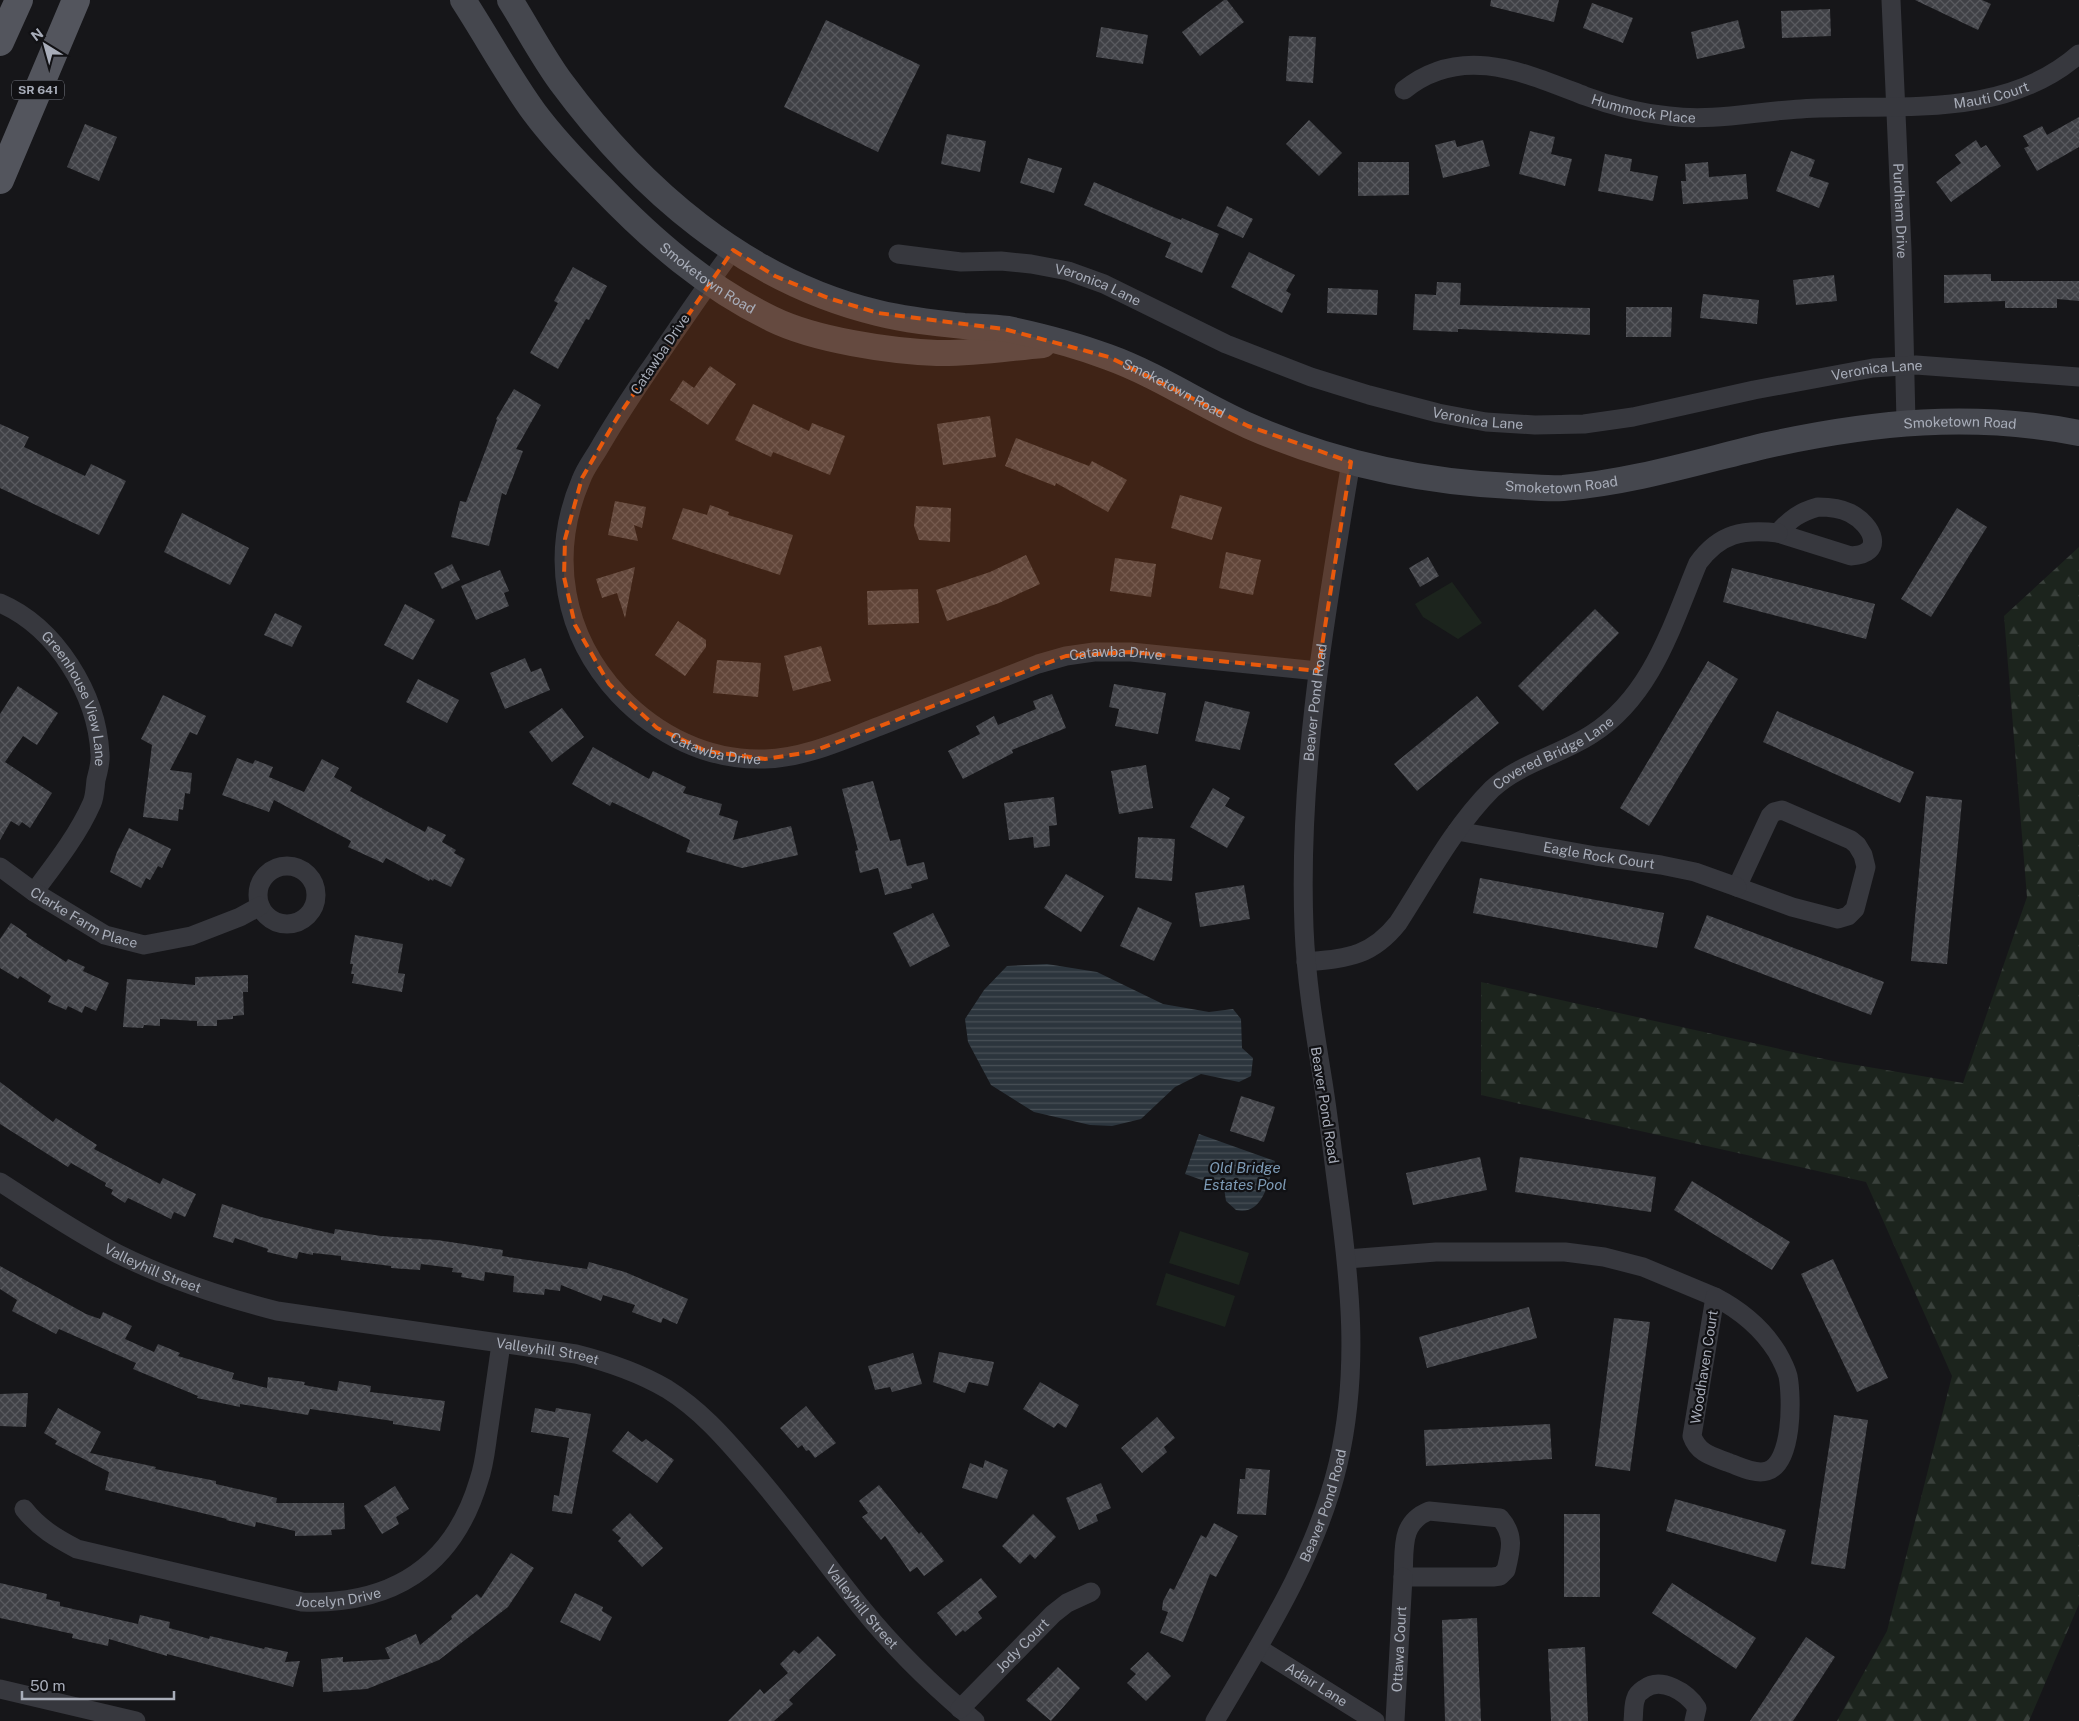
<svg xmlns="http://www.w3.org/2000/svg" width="2079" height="1721" font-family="'Public Sans',sans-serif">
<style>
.forest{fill:url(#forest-firs)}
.green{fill:#1c241d}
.water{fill:url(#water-rules)}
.building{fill:url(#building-cross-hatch)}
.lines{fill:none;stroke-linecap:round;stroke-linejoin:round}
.street{stroke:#37383e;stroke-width:19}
.secondary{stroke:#45474e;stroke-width:26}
.primary{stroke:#53555d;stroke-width:28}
.marked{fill:#e8590c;fill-opacity:0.2;stroke:#e8590c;stroke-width:4;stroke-dasharray:10 6;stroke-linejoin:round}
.labels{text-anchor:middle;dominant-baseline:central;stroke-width:4.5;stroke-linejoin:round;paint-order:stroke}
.shield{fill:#111114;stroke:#7b7e88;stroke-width:1}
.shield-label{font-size:12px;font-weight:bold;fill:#a8adb9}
.street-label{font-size:14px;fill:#a8adb9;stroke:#111114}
.water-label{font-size:15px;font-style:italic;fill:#7d9bb6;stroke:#111114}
</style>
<defs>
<pattern id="forest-firs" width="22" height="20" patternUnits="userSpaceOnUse" patternTransform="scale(1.25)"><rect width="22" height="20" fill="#1c241d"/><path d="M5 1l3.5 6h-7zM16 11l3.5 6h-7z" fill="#3a413c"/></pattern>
<pattern id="water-rules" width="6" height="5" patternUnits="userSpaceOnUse" patternTransform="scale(1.25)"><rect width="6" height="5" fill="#2c353d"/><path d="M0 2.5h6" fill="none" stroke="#485057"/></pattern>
<pattern id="building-cross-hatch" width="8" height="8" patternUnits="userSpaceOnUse" patternTransform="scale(1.25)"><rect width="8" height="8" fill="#404146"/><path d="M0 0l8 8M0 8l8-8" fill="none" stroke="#595a5f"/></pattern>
</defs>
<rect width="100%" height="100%" fill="#161619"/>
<path class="forest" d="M2079 547V1604L2029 1721H1837L1887 1631 1952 1376 1866 1182 1481 1095V982L1833 1061 1963 1083 2027 897 2004 616Z"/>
<path class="green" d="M1452 582 1482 623 1458 639 1423 617 1415 604Z
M1180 1231 1249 1253 1239 1285 1169 1263Z
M1166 1273 1235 1296 1225 1327 1156 1305Z"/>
<path class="water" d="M1047 964 1097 972 1163 1004 1209 1012 1233 1009 1241 1019 1242 1048 1253 1058 1251 1076 1239 1082 1201 1074 1175 1087 1141 1119 1112 1126 1090 1125 1034 1112 991 1085 968 1042 965 1019 984 990 1007 966Z
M1199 1134 1275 1161C1268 1181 1264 1216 1236 1210L1226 1201 1224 1188 1185 1174Z"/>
<path class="building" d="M1224 0H1227L1244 22 1200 56 1182 32Z
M1491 0H1559L1554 22 1490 6Z
M1915 0H1982L1991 4 1978 30Z
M1592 3 1633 18 1623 43 1583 28Z
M1830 9 1831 36 1782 38 1781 11Z
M826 20 920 65 878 152 784 107Z
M1738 20 1745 48 1697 59 1691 32Z
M1101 27 1148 35 1143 64 1096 57Z
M1289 36 1316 37 1313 83 1286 81Z
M2079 117V147L2037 171 2024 148 2029 146 2023 136 2042 126 2047 135Z
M1309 120 1342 153 1319 176 1286 144Z
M85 124 117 137 99 181 67 167Z
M1530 131 1555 137 1551 154 1572 159 1565 186 1519 174Z
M947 134 986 141 980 172 941 164Z
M1455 140 1457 147 1483 140 1490 166 1443 178 1435 145Z
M1976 140 1981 148 1986 145 2001 166 1951 202 1936 182 1961 163 1955 155Z
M1791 151 1815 160 1809 176 1829 183 1819 208 1776 191Z
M1605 154 1632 159 1630 171 1658 176 1653 201 1598 191Z
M1028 158 1062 168 1054 193 1020 183Z
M1358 162H1409V195L1358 196Z
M1708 162 1709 177 1746 174 1748 199 1683 204 1681 181H1686L1685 164Z
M1094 182 1181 220 1182 218 1219 234 1202 273 1165 257 1171 243 1084 205Z
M1227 206 1253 219 1243 238 1217 226Z
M1249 252 1295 275 1286 291 1291 294 1282 313 1231 287Z
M573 267 607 286 589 320 586 319 558 369 530 353 558 303 554 301Z
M1991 274V281H2079V301L2057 299V308H2005V301L1944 303V275Z
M1834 275 1837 301 1796 305 1793 280Z
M1437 282 1461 283 1460 305 1590 308V335L1458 329V332L1413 330 1415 294 1436 295Z
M1328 288 1378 290 1377 315 1327 313Z
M1703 294 1759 300 1757 324 1700 318Z
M1626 307H1672L1671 337H1626Z
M710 366 736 384 708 425 670 400 683 380 694 388Z
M514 389 541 405 516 449 523 451 506 495 502 493 489 546 451 537 460 501 466 502 497 420 496 419Z
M753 404 809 431 812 423 845 436 830 475 773 452 771 457 735 440Z
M990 416 996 457 943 465 937 424Z
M0 424 29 437 24 447 85 476 91 464 126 481 99 535 0 488Z
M1016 438 1089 466 1092 461 1127 480 1108 512 1056 483 1055 486 1005 466Z
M1180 495 1222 507 1212 540 1171 528Z
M615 501 646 507 642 528 634 525 638 541 608 535Z
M710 505 729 512 728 515 793 535 780 575 672 539 683 508 707 515Z
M916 506 951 508 950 542 919 540 914 526Z
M1957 508 1987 527 1931 617 1901 599Z
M182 513 249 548 230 585 164 552Z
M1226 552 1261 560 1253 595 1219 588Z
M1026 555 1040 584 999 603 947 621 936 590 990 572Z
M1428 557 1439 576 1420 587 1409 568Z
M1115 558 1156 564 1151 597 1110 591Z
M452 564 460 580 442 589 434 573Z
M635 567 625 618 617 593 602 598 596 579Z
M1732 568 1875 604 1866 639 1723 602Z
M500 570 509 591 504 593 509 606 476 620 461 586Z
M918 589 919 623 868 625 867 591Z
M405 604 435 620 413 660 384 645Z
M1595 609 1619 633 1543 711 1518 686Z
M275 613 302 626 292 647 264 635Z
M678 621 706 640V647L685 676 655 655Z
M821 646 831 681 793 691 784 656Z
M525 658 531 672 541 668 550 690 505 709 490 673Z
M717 660 761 663 758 697 713 693Z
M1708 661 1738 679 1649 826 1620 808Z
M418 679 459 700 447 723 406 702Z
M1114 684 1166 693 1158 734 1115 726 1119 709 1109 707Z
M18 686 58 713 37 745 23 736 5 762 52 793 30 828 22 822 19 826 11 821 0 840V714Z
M1052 694 1066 728 1012 750 1013 753 963 779 948 751 980 734 976 726 994 716 998 725 1036 709 1033 701Z
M163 695 206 716 197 735 190 732 170 770 192 773 190 794 185 793 183 810 179 809 178 821 143 817 152 745 141 739Z
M1477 696 1499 723 1417 791 1394 764Z
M1205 701 1250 712 1240 750 1195 741Z
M562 708 584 737 552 762 529 732Z
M1777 711 1914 772 1900 803 1763 742Z
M593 747 649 779 653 771 686 787 683 793 722 804 719 815 738 821 733 840 791 826 798 855 742 868 686 852 690 840 612 802 610 806 572 784Z
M237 758 253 764 255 760 273 767 269 777 304 792 322 759 339 768 334 777 352 787 350 791 425 832 428 826 446 835 442 842 456 850 454 853 465 859 451 887 434 879 433 881 430 879 429 881 386 858 383 863 348 847 351 841 274 800 269 812 222 795Z
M1146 765 1153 808 1119 814 1111 771Z
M873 781 890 841 900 839 907 866 924 862 928 879 911 884 912 888 885 895 878 868 860 873 855 851 858 850 842 789Z
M1213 788 1230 798 1225 806 1245 817 1227 848 1190 827Z
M1926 796 1962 800 1947 964 1911 961Z
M1054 797 1057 825 1049 826 1050 846 1034 848 1033 837 1009 840 1004 803Z
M129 828 171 849 162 868 158 866 150 880 146 878 141 888 110 872 117 852Z
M1138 837 1175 839 1172 881 1135 878Z
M1066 874 1104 896 1081 932 1044 908Z
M1480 878 1664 913 1657 948 1473 913Z
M1244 885 1250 919 1200 927 1195 893Z
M1138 907 1172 923 1154 961 1120 946Z
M933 913 950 946 910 967 893 933Z
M1707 915 1884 982 1871 1015 1694 948Z
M11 923 27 934 26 936 66 962 68 959 85 967 83 971 109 983 96 1011 85 1006 82 1013 68 1006 66 1010 48 1002 51 996 20 976 18 979 0 968V939Z
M355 935 403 944 398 973 405 974 402 992 352 983 354 974H351L353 964H350Z
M248 975V992H243L244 1015 233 1016V1019L217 1020V1026H197V1021L160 1019V1026L144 1025 143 1028 123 1027 127 979 195 985V977Z
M0 1082 53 1122 56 1118 97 1145 94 1149 160 1184 163 1178 196 1194 185 1217 174 1212 171 1219 128 1198 125 1203 111 1194 113 1190 105 1186 106 1183 71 1163 68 1167 0 1124Z
M1241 1096 1275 1107 1264 1142 1230 1131Z
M1480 1157 1487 1190 1413 1205 1406 1173Z
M1520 1157 1656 1177 1651 1212 1515 1192Z
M1692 1181 1790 1242 1772 1270 1674 1210Z
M222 1204 261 1217 334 1234 335 1229 381 1236 437 1240 503 1250 502 1256 587 1269 589 1262 625 1272 688 1299 677 1324 663 1318 661 1323 632 1312 635 1305 603 1295 601 1301 561 1285 560 1291 545 1289 544 1295 513 1292 514 1276 485 1272 484 1281 461 1277 462 1273 452 1272 453 1268 421 1264 420 1270 391 1268V1266L341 1260V1256L313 1253V1255L299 1252 297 1259 267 1252 268 1249 235 1238 233 1243 213 1237Z
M1833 1259 1888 1378 1857 1392 1801 1274Z
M0 1266 86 1314 100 1319 103 1312 132 1326 125 1339 154 1352 158 1344 180 1353 178 1356 234 1373 232 1379 267 1388 268 1377 305 1382 304 1385 337 1391 339 1381 371 1386 370 1392 445 1401 440 1431 393 1424V1421L310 1409 308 1415 240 1404V1407L197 1398 198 1396 133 1369 136 1363 59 1329 56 1334 12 1311 17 1300 0 1289Z
M1529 1307 1537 1338 1427 1368 1419 1337Z
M1614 1318 1650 1322 1630 1471 1595 1466Z
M939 1352 994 1362 988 1386 969 1382 965 1393 933 1382Z
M913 1353 922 1384 892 1392 890 1387 875 1390 868 1366Z
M1040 1382 1079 1405 1066 1428 1058 1423 1054 1428 1023 1409Z
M28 1393 26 1427 0 1426V1394Z
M806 1406 836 1443 815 1458 809 1450 806 1451 802 1445 798 1448 780 1428Z
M58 1408 101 1432 90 1453 156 1467 155 1469 216 1481V1484L277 1498 276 1503H344L345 1529 331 1530 332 1535 295 1536V1531L256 1522 255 1527 226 1520 227 1519 105 1490 109 1472 55 1444 57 1441 44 1433Z
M535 1408 555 1412 556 1408 591 1414 572 1514 552 1511 554 1495 559 1496 569 1438 531 1432Z
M1834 1415 1868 1420 1845 1569 1811 1564Z
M1157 1417 1175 1438 1164 1447 1167 1452 1142 1473 1121 1448Z
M1550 1424 1552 1459 1426 1466 1424 1430Z
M628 1431 642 1442 646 1439 674 1460 657 1483 612 1451Z
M985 1460 1008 1470 997 1499 962 1488 970 1463 983 1468Z
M1246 1468 1270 1470 1266 1515 1237 1514 1240 1479H1245Z
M1101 1483 1111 1508 1096 1515 1098 1521 1079 1530 1066 1498Z
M879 1485 919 1534 921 1532 944 1561 924 1576 917 1567 910 1572 885 1536 881 1540 862 1517 868 1513 859 1501Z
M395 1486 409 1509 396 1517 399 1524 382 1534 364 1506Z
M1675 1499 1786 1530 1776 1562 1666 1531Z
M630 1513 663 1548 642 1567 618 1541 621 1538 612 1530Z
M1033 1514 1056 1537 1035 1559 1030 1554 1020 1564 1002 1546Z
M1564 1514H1600V1597H1564Z
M1214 1523 1238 1536 1216 1577 1210 1574 1183 1642 1160 1633 1168 1612 1162 1610 1163 1601 1170 1588 1174 1590 1201 1535 1206 1538Z
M511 1553 534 1568 508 1607 439 1660 367 1689 323 1692 321 1659 343 1657V1662L390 1659 385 1648 416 1634 420 1645 452 1619 451 1616 477 1594 481 1598Z
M981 1578 997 1597 978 1612 982 1618 965 1632 963 1630 956 1636 937 1613Z
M0 1583 47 1594 46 1599 60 1602V1606L138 1624 140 1615 170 1622 169 1628 199 1636 209 1639 210 1636 264 1649 265 1647 288 1652 285 1662 300 1661 293 1687 167 1654V1656L109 1639 108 1646 72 1638 73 1634 0 1618Z
M1672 1583 1756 1638 1736 1669 1652 1613Z
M575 1593 603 1607 602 1611 612 1617 600 1641 560 1622Z
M1477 1618 1481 1721H1445L1442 1620Z
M818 1636 836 1655 789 1700 793 1704 774 1721H728L760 1689 764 1694 788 1673 780 1664 794 1650 799 1654Z
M1806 1637 1835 1657 1793 1721H1750Z
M1585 1647 1588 1721H1551L1548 1649Z
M1148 1652 1171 1676 1146 1701 1127 1683 1136 1674 1130 1669Z
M1058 1667 1080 1688 1051 1721 1026 1700Z"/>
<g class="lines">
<g class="street">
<path id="s1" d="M1891 0 1902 249 1906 422"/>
<path id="s2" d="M1404 90C1462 43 1525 73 1585 96 1612 106 1641 113 1669 116 1714 122 1757 111 1801 109 1894 103 2003 121 2079 54"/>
<path id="s3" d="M733 250C703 290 676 331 647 373 630 398 613 424 598 450 592 460 585 469 581 480 549 555 563 635 619 695 657 735 708 761 765 759 805 758 843 740 880 726 933 705 985 685 1038 664L1066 656 1094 652H1131L1318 671"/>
<path id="s4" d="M898 254 961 262 1001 261 1031 264 1068 271 1104 284 1226 344 1311 377 1369 395 1438 413 1486 422 1535 425 1584 424 1633 417 1754 390 1873 368 1916 365 2079 377"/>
<path d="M1818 507C1829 507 1840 508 1850 513 1873 525 1886 554 1851 556L1778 533C1790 519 1800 512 1818 507Z"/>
<path id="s5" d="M0 603C56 627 97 694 100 754 101 762 98 772 96 780 95 787 95 796 92 803 78 835 55 864 34 892"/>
<path d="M1782 810 1851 840 1857 845 1863 855 1866 867 1855 909 1848 916 1838 919 1792 907 1737 887 1770 816 1774 812Z"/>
<path id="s6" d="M1457 831 1596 856 1661 865 1695 872 1737 887"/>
<circle cx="287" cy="895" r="29"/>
<path id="s7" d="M0 867 34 892 105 935 144 945 191 936 240 917 260 906"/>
<path id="s8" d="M1306 962C1347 958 1371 957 1398 923 1427 878 1454 827 1492 789 1520 763 1560 755 1592 734 1652 696 1672 625 1698 563 1720 533 1743 529 1778 533"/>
<path id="s9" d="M0 1182C39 1207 77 1233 118 1254 168 1279 222 1297 277 1311L576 1354C608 1362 638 1372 667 1389 699 1409 723 1436 747 1464 787 1509 822 1559 860 1606 894 1648 934 1687 975 1721"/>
<path d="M1347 1259 1436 1252H1565L1604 1257 1643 1267 1715 1297"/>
<path d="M1715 1297C1740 1310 1762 1328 1777 1352 1781 1359 1786 1369 1788 1376 1792 1398 1793 1463 1767 1471 1755 1475 1739 1466 1727 1462 1711 1456 1698 1453 1692 1436Z"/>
<path id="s10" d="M24 1509C39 1528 56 1538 77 1549L302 1602C391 1605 453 1568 479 1480 485 1463 486 1445 489 1427 493 1400 497 1372 501 1344"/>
<path d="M1429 1511 1500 1518C1515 1535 1511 1550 1506 1570L1500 1576 1493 1577H1403C1405 1550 1399 1523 1429 1511Z"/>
<path id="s11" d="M1258 1648 1375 1721"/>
<path d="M0 1689 136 1721"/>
<path id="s12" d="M960 1709 1053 1614 1067 1603 1091 1592"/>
<path id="s13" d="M1215 1721C1263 1639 1316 1557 1338 1464 1360 1370 1350 1280 1337 1186 1332 1149 1328 1112 1322 1076 1314 1027 1306 978 1304 928 1298 771 1325 616 1351 462"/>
<path id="s14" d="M1395 1721 1403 1577"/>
<path d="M1633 1721C1634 1714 1633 1704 1636 1698 1637 1694 1641 1691 1644 1689 1661 1676 1687 1692 1697 1708L1694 1721"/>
</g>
<g class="secondary">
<path id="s15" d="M463 0C487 37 508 76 534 112 554 139 578 164 602 188 652 240 706 287 772 319 815 340 889 351 937 353 972 354 1008 348 1043 345"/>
<path id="s16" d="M510 0C527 27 542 56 561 82 640 189 745 281 878 313 906 320 935 323 964 326 979 327 993 327 1008 329 1041 336 1076 345 1108 357 1158 375 1201 405 1249 426 1331 462 1421 482 1511 486 1528 487 1546 489 1563 488 1634 482 1700 461 1768 445 1873 422 1972 412 2079 433"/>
</g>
<path class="primary" d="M0 42 19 0
M0 180 76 0"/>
</g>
<path class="marked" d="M733 250 775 276 828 298 878 313 1004 329 1109 357 1248 426 1351 462 1318 671 1131 652 1066 656 811 752 765 759 706 751 657 728 609 684 575 625 564 577 565 539 582 478 617 418Z"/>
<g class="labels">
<rect class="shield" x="12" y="80.5" width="52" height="19" rx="4"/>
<g class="shield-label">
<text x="38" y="90">SR 641</text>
</g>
<g class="street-label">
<text stroke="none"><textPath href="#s2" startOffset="602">Mauti Court</textPath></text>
<text stroke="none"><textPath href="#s2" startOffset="252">Hummock Place</textPath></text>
<text stroke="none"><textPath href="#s1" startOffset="211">Purdham Drive</textPath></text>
<text stroke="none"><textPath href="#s15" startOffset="374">Smoketown Road</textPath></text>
<text stroke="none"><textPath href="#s4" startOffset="204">Veronica Lane</textPath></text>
<text transform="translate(660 354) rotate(-56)">Catawba Drive</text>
<text stroke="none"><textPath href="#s4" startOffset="1014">Veronica Lane</textPath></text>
<text stroke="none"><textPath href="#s16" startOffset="805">Smoketown Road</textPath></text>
<text stroke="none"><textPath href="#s4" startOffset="609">Veronica Lane</textPath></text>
<text stroke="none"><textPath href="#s16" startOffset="1615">Smoketown Road</textPath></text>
<text stroke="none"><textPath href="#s16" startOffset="1210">Smoketown Road</textPath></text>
<text stroke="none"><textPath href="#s3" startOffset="1041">Catawba Drive</textPath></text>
<text stroke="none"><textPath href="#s5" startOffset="128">Greenhouse View Lane</textPath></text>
<text stroke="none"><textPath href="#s13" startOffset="1052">Beaver Pond Road</textPath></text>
<text stroke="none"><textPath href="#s3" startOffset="621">Catawba Drive</textPath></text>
<text stroke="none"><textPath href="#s8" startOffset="339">Covered Bridge Lane</textPath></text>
<text stroke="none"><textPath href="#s6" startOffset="144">Eagle Rock Court</textPath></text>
<text stroke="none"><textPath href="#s7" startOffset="99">Clarke Farm Place</textPath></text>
<text transform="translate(1325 1105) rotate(81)">Beaver Pond Road</text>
<text stroke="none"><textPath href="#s9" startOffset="176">Valleyhill Street</textPath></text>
<text stroke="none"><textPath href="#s9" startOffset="581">Valleyhill Street</textPath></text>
<text transform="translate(1704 1367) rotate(-81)">Woodhaven Court</text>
<text stroke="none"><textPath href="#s13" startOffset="242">Beaver Pond Road</textPath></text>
<text stroke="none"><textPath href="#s10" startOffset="335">Jocelyn Drive</textPath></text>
<text stroke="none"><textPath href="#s9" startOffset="1001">Valleyhill Street</textPath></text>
<text stroke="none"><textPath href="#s12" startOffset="89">Jody Court</textPath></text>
<text stroke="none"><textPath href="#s14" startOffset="72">Ottawa Court</textPath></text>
<text stroke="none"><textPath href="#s11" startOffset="69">Adair Lane</textPath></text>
</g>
<g class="water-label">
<text x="1245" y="1167">Old Bridge<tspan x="1245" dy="17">Estates Pool</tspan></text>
</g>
</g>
<g transform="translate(45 45) rotate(323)" stroke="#111114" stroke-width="4" paint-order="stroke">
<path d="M0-4L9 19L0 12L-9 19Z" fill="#a8adb9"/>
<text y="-8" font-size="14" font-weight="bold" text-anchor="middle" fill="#a8adb9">N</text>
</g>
<path d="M22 1691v8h152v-8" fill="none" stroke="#a8adb9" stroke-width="2.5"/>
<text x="30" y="1691" font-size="15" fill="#a8adb9" stroke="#111114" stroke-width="4" paint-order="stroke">50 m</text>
</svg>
